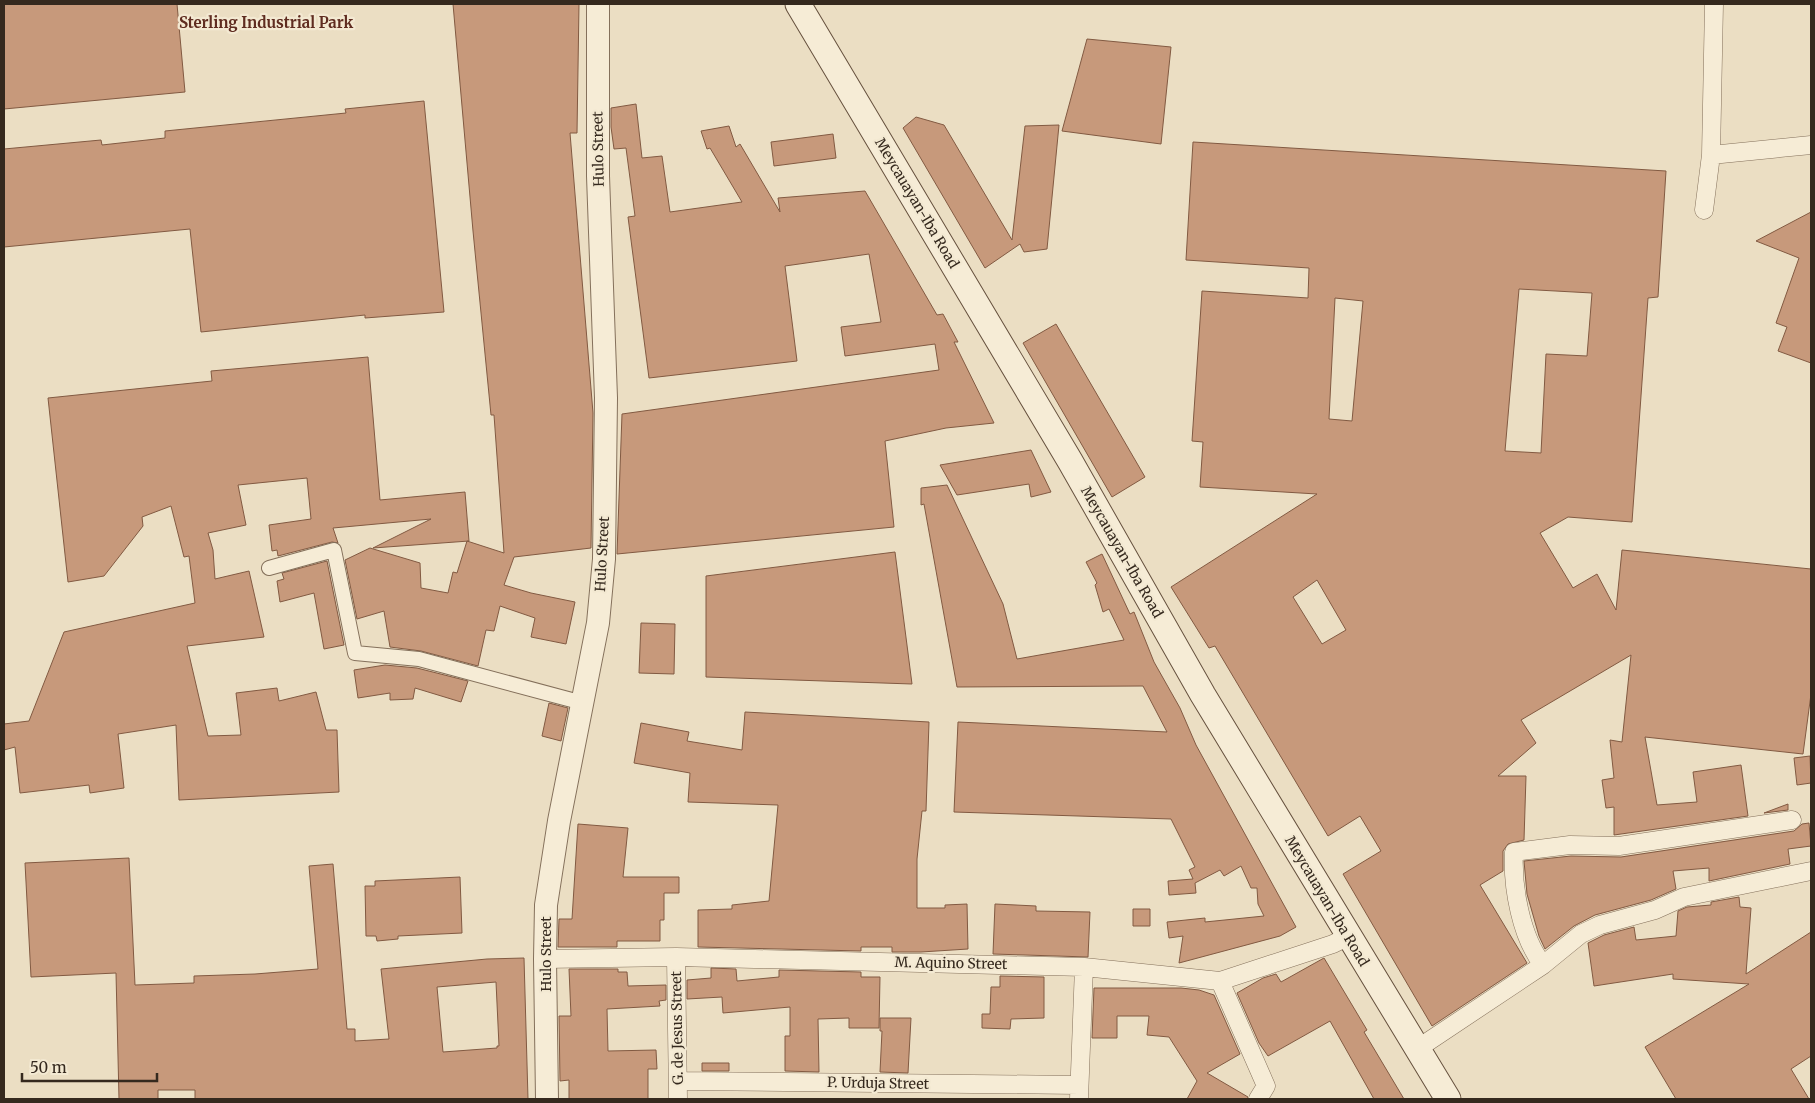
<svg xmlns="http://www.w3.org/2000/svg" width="1815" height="1103" font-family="Merriweather,serif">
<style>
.building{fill:#c7997b;stroke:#825a42;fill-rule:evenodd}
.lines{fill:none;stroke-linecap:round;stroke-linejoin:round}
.pedestrian-casing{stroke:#84705b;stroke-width:16}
.minor-casing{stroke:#84705b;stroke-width:19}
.tertiary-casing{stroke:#84705b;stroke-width:24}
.secondary-casing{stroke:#66513e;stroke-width:27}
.pedestrian{stroke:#f6ecd6;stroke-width:14}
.minor{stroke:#f6ecd6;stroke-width:18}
.tertiary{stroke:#f6ecd6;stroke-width:22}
.secondary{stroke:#f6ecd6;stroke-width:25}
.labels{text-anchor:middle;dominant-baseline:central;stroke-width:4.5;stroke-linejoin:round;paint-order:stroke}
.street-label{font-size:14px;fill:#35291e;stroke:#f3e9d2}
.neighbourhood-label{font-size:15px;font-weight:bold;fill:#5f2c20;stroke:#f3e9d2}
</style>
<rect width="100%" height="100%" fill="#ebdec3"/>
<path class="building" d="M4 4H177L185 92 4 109Z
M453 4H579L577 133H570L593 413 591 548 514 557 504 585 531 593 575 602 566 644 531 637 535 618 500 606 494 631 486 630 478 666 421 651 390 647 384 611 357 619 345 560 370 548 420 563 421 588 448 593 453 572 457 573 467 541 504 553 494 415H491L473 231Z
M1087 39 1171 47 1161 144 1062 131Z
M424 101 444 312 365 318V315L201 332 190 229 4 247V149L101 140 102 145 165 138V131L346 113 345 109Z
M636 104 642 158 662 156 670 212 742 202 710 148 707 149 701 131 729 126 736 147 740 144 780 212 778 198 865 191 937 315 943 314 958 342H954L994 423 946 428 885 441 894 527 617 554 622 414 939 370 935 344 845 356 841 327 881 322 869 254 785 266 797 361 649 378 628 217 635 216 626 148 614 149 611 127V108Z
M916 117 944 125 1012 240 1025 126 1059 125 1047 249 1024 252 1020 244 985 268 903 128Z
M833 134 836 158 774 166 771 142Z
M1193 142 1666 171 1658 297 1648 298 1632 522 1568 517 1540 533 1573 588 1597 574 1616 610 1622 550 1811 569V694L1803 754 1645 737 1657 805 1697 802 1693 772 1741 765 1748 816 1614 835V807L1606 808 1602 780 1614 778 1610 740 1622 742 1631 655 1521 720 1536 743 1498 776H1526L1524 840 1508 844 1503 851V871L1480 885 1527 963 1432 1026 1343 874 1381 851 1360 816 1328 836 1215 646 1209 648 1171 587 1317 494 1200 487 1203 442 1192 441 1202 291 1308 298 1309 268 1186 260ZM1519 289 1592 293 1587 356 1546 354 1541 453 1505 451ZM1335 298 1363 301 1352 421 1329 419ZM1317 580 1346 630 1322 644 1293 597Z
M1811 212V363L1778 351 1787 327 1776 323 1799 258 1756 241Z
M1056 324 1145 477 1112 497 1023 343Z
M368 357 380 500 465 492 469 541 373 548 431 519 333 528 338 543 332 542 278 556 277 550 272 551 269 525 311 519 307 478 238 485 246 525 208 533 213 550 215 579 249 571 264 637 187 646 208 736 241 735 236 693 277 688 279 701 316 692 326 730H337L339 792 179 800 176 725 118 734 124 788 90 793 89 785 20 793 15 747 4 750V724L29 721 64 632 195 603 189 556 184 557 171 506 142 517 143 526 104 576 68 582 48 398 212 381 211 371Z
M1031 450 1051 492 1031 497 1029 484 957 495 940 465Z
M947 485 1003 604 1017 659 1124 640 1109 609 1103 612 1095 585 1097 583 1086 562 1102 554 1130 614 1134 612 1154 662 1180 708 1196 745 1296 927 1280 936 1179 963 1183 936 1169 938 1167 922 1205 918V922L1264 916 1258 904 1257 888H1251L1241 866 1224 876 1220 870 1195 883 1196 893 1169 895 1168 881 1193 879 1189 870 1195 867 1171 819 954 812 958 722 1167 732 1143 686 957 687 924 504 921 505V488Z
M895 552 912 684 706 677V576Z
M327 561 344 645 324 649 314 593 280 602 277 581 284 579 282 573Z
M641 623 675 624 674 674 639 673Z
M385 665 417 668 468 681 461 702 415 688 413 699 390 700V693L358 698 354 670Z
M549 703 568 708 561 741 542 736Z
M745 712 929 722 926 811H922L917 859V908H945V905L967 904 968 949 921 952H892V947H861V951L698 947V910L732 909V905L769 901 778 805 688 802 690 773 634 763 641 723 689 732 687 741 742 750Z
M1810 756 1811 783 1797 785 1794 758Z
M1788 804V810L1764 813Z
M1809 823 1811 846 1788 849 1790 864 1709 881V868L1673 871 1676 889 1651 900 1595 915 1574 926 1545 949 1539 936 1527 894 1524 861 1571 856 1621 857 1794 831 1802 824Z
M578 824 628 828 623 877H679V893H664V920H660V941H617V947H558L559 919H572Z
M129 858 135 985 194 983V976L255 974 318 969 309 866 333 864 347 1029H355V1041L389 1039 381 969 487 959 524 958 528 1099H195V1090H158V1099H119L116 973 31 977 25 863ZM496 982 499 1046H497V1048L443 1052 437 987Z
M460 877 462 933 398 936V939L377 941 376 936H366L365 886H375V881Z
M1739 897 1740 907 1751 908 1746 974 1811 932V1056L1791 1069 1809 1099H1676L1645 1047 1749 984 1673 979V974L1594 986 1588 943 1604 935 1634 927 1636 940 1676 936 1678 911 1687 907 1711 905V902Z
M995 904 1036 906V911L1090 912 1088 957 993 954Z
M1133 909H1150V926H1133Z
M1324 958 1367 1030 1364 1032 1404 1099H1374L1330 1021 1268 1056 1259 1043 1237 993 1263 978 1276 974 1281 982Z
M711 968 736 969 737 981 779 977V970L861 972V977H880L879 1028H849V1018L818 1019 819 1072 785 1071V1036H790V1007L723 1013 722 997 687 999V980L711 978Z
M569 969H618V972H627L628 986 666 985V1000L659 1001 660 1006 607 1009 608 1051 656 1050 657 1069H648V1099H569V1080L560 1081 559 1016H571Z
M1000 976 1044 977V1018L1011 1019 1010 1029 982 1028V1014H990L991 987H1000Z
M1094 988H1181L1199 990 1214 995 1240 1054 1207 1073 1248 1097 1247 1099H1187L1197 1081 1169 1037 1147 1035 1149 1016H1117V1038H1092Z
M880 1018H911L908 1073 880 1072 882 1031H880Z
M702 1063H729V1071H702Z"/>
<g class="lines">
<defs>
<path id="pedestrian" d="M269 568 334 550 355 653 419 659 583 703"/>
<path id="minor" d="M1711 155 1811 145
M1704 210 1711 155 1714 4
M676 957 678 1099
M545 959 676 957 1084 967 1220 981 1333 944 1349 936
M1543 965C1521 937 1512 887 1514 852L1570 845 1619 846 1792 820
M1220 981 1266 1086 1258 1099
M1417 1049 1543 965 1581 934 1600 925 1655 910 1684 897 1811 871
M678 1081 1079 1085
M1079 1099 1084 967"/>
<path id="tertiary" d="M547 1099 545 959 546 905 559 821 598 623 604 559 606 398 598 176V4"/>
<path id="secondary" d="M798 4 1070 461 1203 695 1448 1099"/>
</defs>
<use href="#pedestrian" class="pedestrian-casing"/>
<use href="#minor" class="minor-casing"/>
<use href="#tertiary" class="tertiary-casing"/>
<use href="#secondary" class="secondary-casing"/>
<use href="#pedestrian" class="pedestrian"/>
<use href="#minor" class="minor"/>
<use href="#tertiary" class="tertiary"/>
<use href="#secondary" class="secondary"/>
</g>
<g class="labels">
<g class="street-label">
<text transform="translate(598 149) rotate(-91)">Hulo Street</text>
<text transform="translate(917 203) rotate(59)">Meycauayan-Iba Road</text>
<text transform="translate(1122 552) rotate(60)">Meycauayan-Iba Road</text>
<text transform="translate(602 554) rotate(-87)">Hulo Street</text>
<text transform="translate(1327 901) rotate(59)">Meycauayan-Iba Road</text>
<text transform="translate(546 954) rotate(-90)">Hulo Street</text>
<text transform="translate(951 963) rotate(1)">M. Aquino Street</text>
<text transform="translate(677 1028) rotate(-91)">G. de Jesus Street</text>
<text transform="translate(878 1083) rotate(1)">P. Urduja Street</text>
</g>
<g class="neighbourhood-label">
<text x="266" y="22">Sterling Industrial Park</text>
</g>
</g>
<rect width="1815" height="1103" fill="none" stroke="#35291e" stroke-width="10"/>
<path d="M22 1073v8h135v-8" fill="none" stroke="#35291e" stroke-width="2.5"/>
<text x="30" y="1073" font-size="15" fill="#35291e" stroke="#f3e9d2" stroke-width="4" paint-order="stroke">50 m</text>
</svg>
